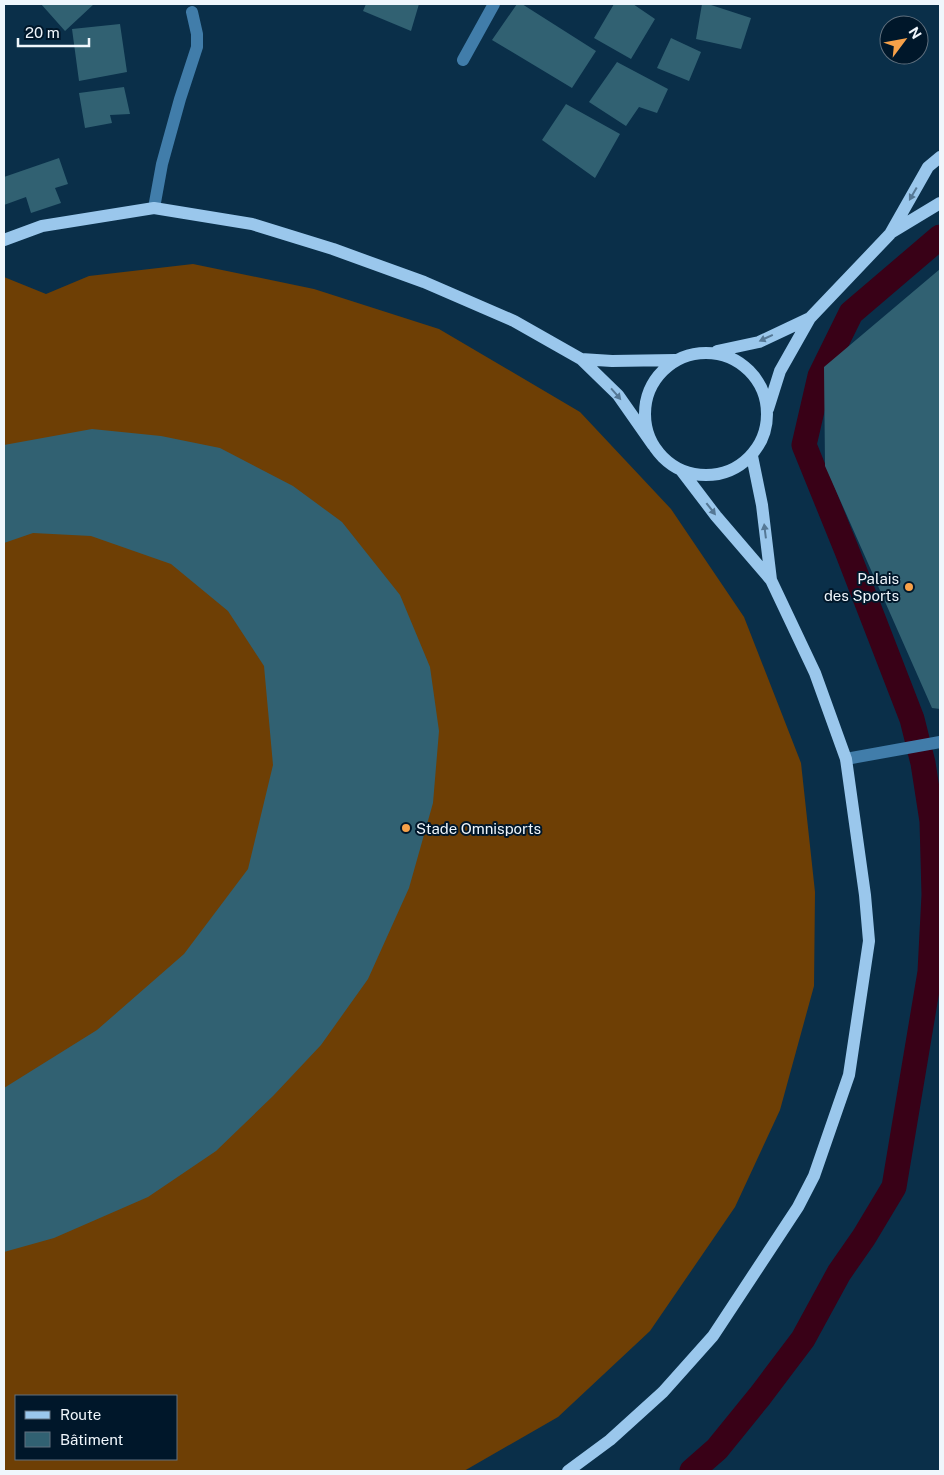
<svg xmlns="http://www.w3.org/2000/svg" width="944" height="1475" font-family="'Public Sans',sans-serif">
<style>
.pitch{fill:#6e3f05;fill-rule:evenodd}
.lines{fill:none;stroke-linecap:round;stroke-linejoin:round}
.canal{stroke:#390117;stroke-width:25}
.building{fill:#316172}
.minor{stroke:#417daa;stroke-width:12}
.major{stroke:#9ac7ec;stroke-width:12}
.oneway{fill:#557895}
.poi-dot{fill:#f7a149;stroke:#00172a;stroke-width:2}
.labels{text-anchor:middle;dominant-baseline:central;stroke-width:4;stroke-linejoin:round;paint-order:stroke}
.poi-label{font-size:15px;fill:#eff6fc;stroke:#00172a;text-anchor:end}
</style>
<rect width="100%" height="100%" fill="#0a2f49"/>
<path class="pitch" d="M193 264 314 289 439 329 580 412 671 509 744 617 801 763 815 892 814 986 780 1110 735 1207 650 1331 558 1417 464 1471H4V277L46 294 89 276ZM16 1396H176V1459H16Z"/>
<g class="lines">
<path class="canal" d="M692 1471 717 1449 760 1396 803 1339 839 1273 864 1237 894 1187 930 972 934 895 932 821 923 763 912 719 847 551 804 445 820 376 851 313 940 237"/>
</g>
<path class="building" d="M41 4H94L65 31Z
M366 4H419L411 31 363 11Z
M517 4H522L596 51 572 88 492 40Z
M614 4H633L655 19 631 59 594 38Z
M702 4H708L751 18 741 49 696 39Z
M120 24 127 72 79 81 72 29Z
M671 38 701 52 689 81 657 68Z
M617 62 668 89 657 113 639 107 626 126 589 102Z
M124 87 130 114 110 115 112 123 85 128 79 93Z
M566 104 620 134 595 178 542 140Z
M59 158 68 184 55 188 61 203 31 213 26 197 4 205V177Z
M940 269V709L932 708 825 466 824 367Z
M92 429 161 436 220 448 293 486 342 522 400 595 430 667 439 731 433 803 409 888 368 979 321 1045 273 1096 216 1151 148 1197 54 1238 4 1252V1088L97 1030 184 954 248 869 273 765 264 666 228 611 171 564 91 536 33 533 4 543V445Z"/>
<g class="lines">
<path class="minor" d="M463 60 494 4
M154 208 162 164 180 99 197 47V34L192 12
M846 759 940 742"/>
<path class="major" d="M892 232 940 203
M4 240 42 226 154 208 252 224 333 249 424 282 514 321 581 359 618 395 653 445
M717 351 759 342 810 318
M645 414a61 61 0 1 1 122 0a61 61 0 1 1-122 0Z
M581 359 612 361 675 360
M768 409 780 371 810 318 890 234 928 167 940 157
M752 456 762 505 771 580
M568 1471 610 1440 663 1392 713 1336 798 1207 814 1176 849 1075 869 941 865 895 846 759 815 673 771 580 716 516 681 470"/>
</g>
<defs><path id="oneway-solid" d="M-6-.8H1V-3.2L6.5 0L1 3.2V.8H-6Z" transform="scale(1.25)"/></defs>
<g class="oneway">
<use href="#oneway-solid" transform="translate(913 194) rotate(120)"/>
<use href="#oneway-solid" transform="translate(766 338) rotate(155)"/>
<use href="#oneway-solid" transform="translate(616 394) rotate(49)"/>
<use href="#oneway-solid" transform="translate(711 509) rotate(52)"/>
<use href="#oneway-solid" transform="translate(765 531) rotate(-97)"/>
</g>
<g class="poi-dot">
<circle cx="909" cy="587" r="5"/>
<circle cx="406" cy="828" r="5"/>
</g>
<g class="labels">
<g class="poi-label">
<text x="899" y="578">Palais<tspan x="899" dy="17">des Sports</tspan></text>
<text x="416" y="828" text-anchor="start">Stade Omnisports</text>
</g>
</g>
<rect width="944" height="1475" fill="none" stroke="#eff6fc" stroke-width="10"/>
<rect x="15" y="1395" width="162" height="65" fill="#00172a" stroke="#60707e"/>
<rect x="25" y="1411" width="25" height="8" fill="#9ac7ec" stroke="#60707e"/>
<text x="60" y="1420" font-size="15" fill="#eff6fc">Route</text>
<rect x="25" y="1432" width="25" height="15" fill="#316172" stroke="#60707e"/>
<text x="60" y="1445" font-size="15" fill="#eff6fc">Bâtiment</text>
<g transform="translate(904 40) rotate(58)"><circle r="24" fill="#00172a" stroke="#60707e"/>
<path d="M0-4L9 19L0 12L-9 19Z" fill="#f7a149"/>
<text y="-8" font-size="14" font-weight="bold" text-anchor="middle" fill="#eff6fc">N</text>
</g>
<path d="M18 38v8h71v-8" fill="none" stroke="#eff6fc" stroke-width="2.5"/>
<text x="25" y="38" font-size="15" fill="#eff6fc" stroke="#00172a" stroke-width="4" paint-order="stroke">20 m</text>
</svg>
